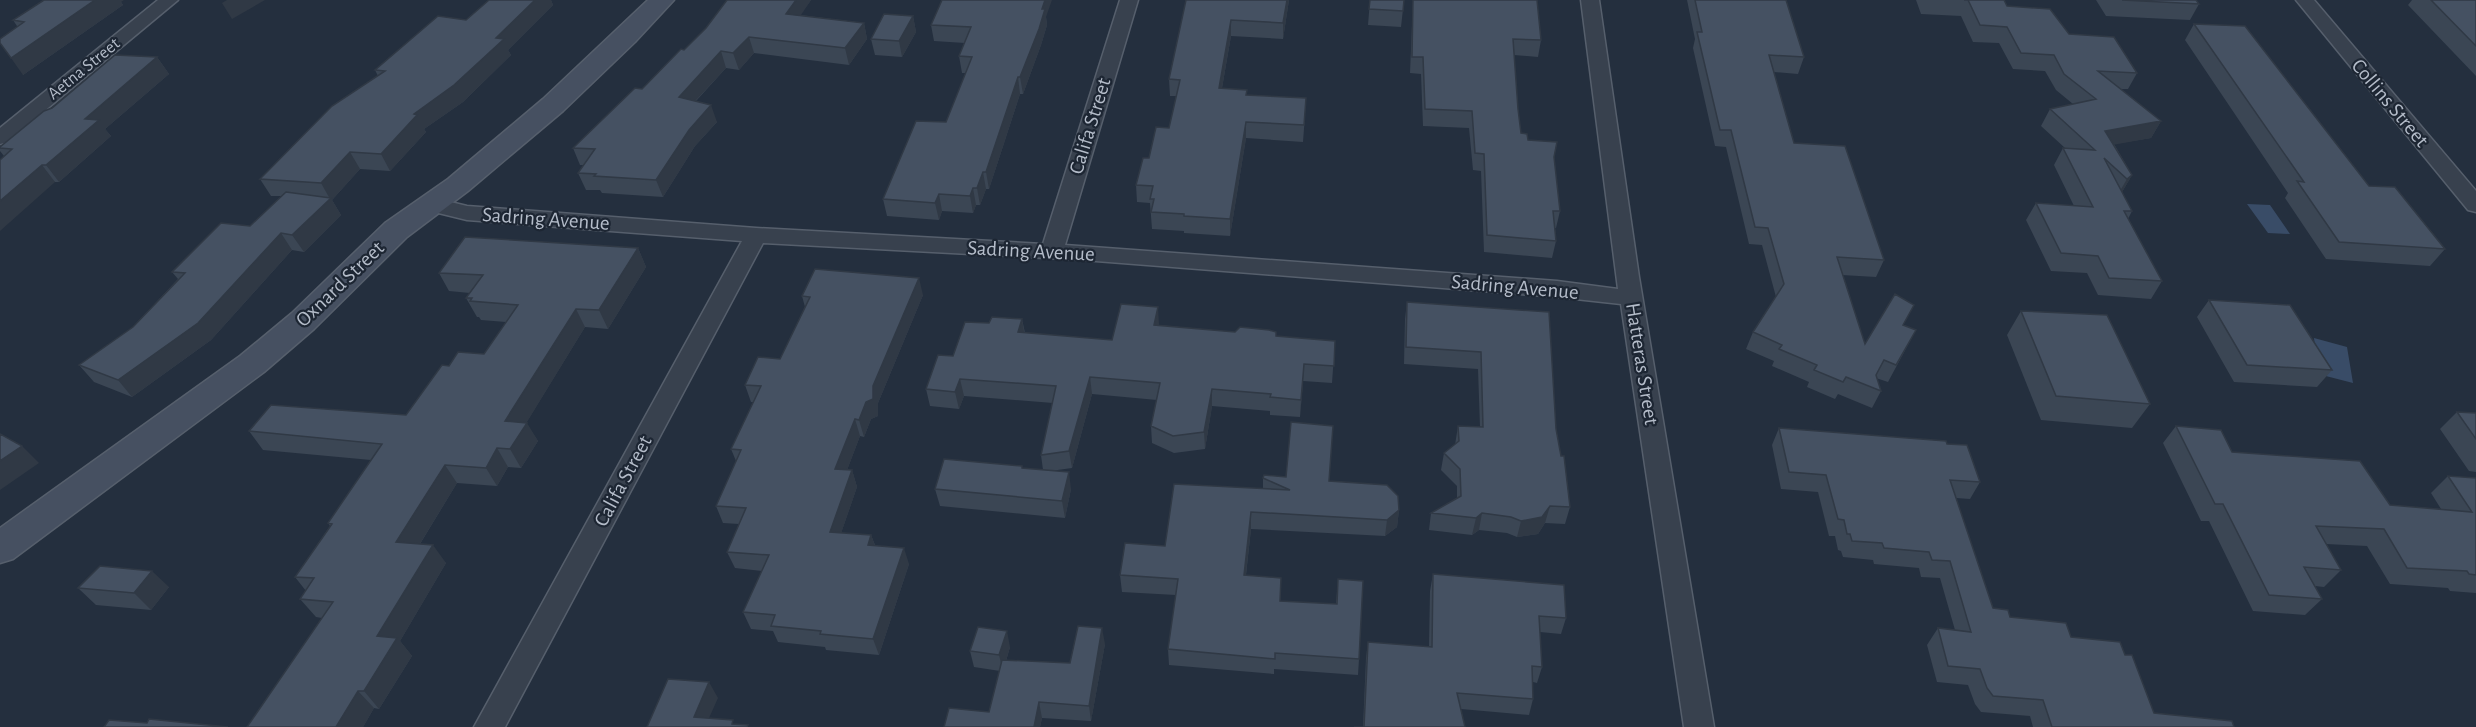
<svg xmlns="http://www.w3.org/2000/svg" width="2476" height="727" font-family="'Alegreya Sans',sans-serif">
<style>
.water{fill:#394c67}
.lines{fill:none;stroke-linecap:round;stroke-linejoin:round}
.street-casing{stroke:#565f6c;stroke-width:3}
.secondary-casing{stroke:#565f6c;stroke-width:3}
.street{fill:#38414e;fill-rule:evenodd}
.secondary{fill:#465061;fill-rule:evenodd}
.wall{fill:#3b4654}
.shaded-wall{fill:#303945}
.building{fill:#455162;stroke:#303945;stroke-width:1.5}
.labels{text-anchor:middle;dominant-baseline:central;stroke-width:4.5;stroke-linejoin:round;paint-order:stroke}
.far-street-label{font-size:18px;fill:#b4bcc9;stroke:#1d2633}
.street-label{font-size:21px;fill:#b4bcc9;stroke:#1d2633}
</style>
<rect width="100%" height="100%" fill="#242f3e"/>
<path class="water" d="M2247 204 2270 205 2290 234 2268 233Z
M2314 338 2347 347 2353 383 2318 374Z"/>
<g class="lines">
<defs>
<path id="street" d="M158 0H178L7 142 0 144V128Z
M1120 0H1138L1065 245 1557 281 1618 289 1581 0H1599L1639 277 1714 727H1684L1621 304 1557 297 1083 260 763 243 505 727H474L742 241 467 220 422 209 419 204 422 199 430 197 467 206 756 228 1043 244Z
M2296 0H2314L2476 191V212L2468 210Z"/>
<path id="secondary" d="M648 0H674L635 42 563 111 468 191 407 237 314 329 264 372 13 559 0 563V528L240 356 292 313 385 223 448 179 543 99Z"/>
</defs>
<use href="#street" class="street-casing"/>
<use href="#secondary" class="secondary-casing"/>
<use href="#street" class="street"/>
<use href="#secondary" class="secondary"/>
</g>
<path class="wall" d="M489 0H551L553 5 508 50 511 55 463 102 424 129 426 132 390 171 360 169 332 200 341 215 304 252 292 250 211 340 132 397 94 382 79 365 133 327 178 279 172 272 250 226 282 196H271L260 179 378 76 375 70 466 20Z
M811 0 800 15 864 23 867 39 849 65 754 53 739 70 726 68 696 101 717 122 695 146 663 197 602 193 600 190H586L578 173 584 165H580L573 148 642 89 684 50 706 28Z
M1186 0H1289L1283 39 1231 36 1222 88 1247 95 1305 115 1303 142 1246 138 1230 236 1184 233V231L1152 229 1150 203 1137 202 1136 185 1149 158 1169 128 1176 96H1170L1169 79Z
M1370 0H1404L1401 27 1368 25Z
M1413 0H1537L1541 40 1538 57 1514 55 1518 109 1521 133 1528 140 1554 157 1560 211 1556 228H1555L1556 241 1552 258 1484 252 1481 171 1473 170 1469 128 1423 126 1421 74 1410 73Z
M1687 0H1786L1804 57 1798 74 1774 72 1794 143 1884 260 1876 277 1842 275 1865 344 1904 325 1916 330 1888 382 1876 378 1881 391 1872 408 1838 394 1835 399 1807 387 1809 382 1772 366 1774 361 1746 349 1753 332 1776 297 1762 245 1749 244 1726 147 1715 146 1693 48 1695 39Z
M1916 0H2004L2007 6 2069 34 2137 73 2128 89H2121L2161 121 2151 138 2114 144 2132 175 2122 192 2132 211 2128 219 2162 281 2151 299 2098 295 2087 273 2051 271 2026 220 2036 203 2074 206 2054 165 2063 148H2065L2041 126 2050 109 2073 104 2056 90 2045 71 2013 69 1999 43 1973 42 1961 16 1921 14Z
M2096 0H2196L2199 4 2190 20 2106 16Z
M2412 0H2476V76L2408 5Z
M121 2 123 5 23 75 17 26 13 20Z
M913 16 916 32 902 57 875 55 871 39Z
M1046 17 1047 25 1041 45 1023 94H1020L989 189H986L980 205H976L973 213 942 211 939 220 887 216 883 199 946 122 966 73H962L959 56 965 43 934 41 931 25Z
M2194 24 2369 186 2445 249 2430 266 2326 259 2285 198 2288 193 2185 40Z
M157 57 169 74 105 129 111 136 59 182H55L4 156 0 151V147L52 108Z
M638 248 646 267 608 329 585 327 526 423 538 441 521 468 508 467 497 486 457 483 420 544 446 563 400 641 412 656 379 709 374 708 363 727 322 618 316 617 300 599 306 591 295 577 330 526 328 523 371 460 263 450 249 431 406 415 449 366 484 354 506 322 481 320 479 317H477L466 298 470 293 449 291 439 273Z
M923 295 878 403V416L871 419 864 437 860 436 847 470H852L857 487 841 533 871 535 875 545 909 564 879 655 826 650 825 647 778 642 773 631 751 629 743 612 762 571 735 568 727 552 739 524 723 523 716 506 736 461 731 449 754 402H751L745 385 780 359 805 307 802 296Z
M2209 300 2332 370 2317 387 2234 382 2197 317Z
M1407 302 1549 312 1556 429 1570 507 1565 524 1545 523 1538 534 1517 537 1507 533 1479 530 1472 535 1429 530 1431 513 1457 498V486L1441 470 1444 453 1455 445 1458 426 1480 427 1478 369 1404 364 1405 319Z
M2021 311 2150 404 2132 428 2041 420 2007 335Z
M1022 319 1025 333 1112 340 1159 325 1276 336 1335 341 1332 383 1303 381 1300 417 1270 415V411L1212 406 1205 449 1174 453 1152 443 1151 426 1157 400 1092 394 1072 468 1050 471 1071 489 1065 518 940 506 935 489 1022 468 1043 470 1041 455 1053 403 964 396 959 409 930 406 926 389 953 356 989 323Z
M2457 412 2476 413V472L2469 471 2440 429Z
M2176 426 2232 452 2390 505 2441 509 2431 493 2448 476 2476 478V593L2450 591 2448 588 2390 584 2367 546 2326 544 2341 570 2324 587 2315 586 2322 599 2305 615 2253 611 2209 521H2201L2163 443Z
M1779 428 1947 444 1980 482 1970 499 1956 498 1993 608 2010 617 2125 655 2154 713 2234 727H2033L2030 716 1981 712 1975 704 1968 685 1937 682 1927 645 1938 628 1955 630 1940 578 1921 577 1919 568 1874 564 1873 560 1843 557 1841 551 1838 550 1835 536H1829L1818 492 1781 489 1772 445Z
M1263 478 1329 481 1399 510 1397 527 1385 536 1251 529 1246 575 1280 601 1336 604 1338 579 1359 659 1358 675 1274 669V674L1169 665 1168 649 1176 595 1122 592 1120 575 1165 546 1263 489Z
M1433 574 1566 618 1561 634 1540 632 1542 667 1537 683 1533 682V699L1529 715 1461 709 1363 727 1366 658 1368 642 1429 647 1430 591Z
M169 587 151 610 96 605 78 588Z
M1105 644 1091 721 1042 718 1040 727H944L989 712 1000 671 974 667 970 651 1010 647 1006 661 1070 663Z"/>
<path class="shaded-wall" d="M95 0H124L121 2 123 5 23 75 11 58Z
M227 0H265L232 19 222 3Z
M535 0H551L553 5 508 50 511 55 463 102 424 129 426 132 390 171 381 154 414 114 496 38Z
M796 0H811L791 30 786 14Z
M1045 0H1052L1046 17 1047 25 1041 45 1023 94 1020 77Z
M1287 0H1289L1283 39V23Z
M913 16 916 32 902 57 899 41Z
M1231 20V36L1219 105V88Z
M864 23 867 39 849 65 845 48Z
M749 37 754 53 739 70 733 53Z
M721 51 726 68 684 113 679 97Z
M157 57 169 74 105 129 111 136 59 182 46 165 85 119Z
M1018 77 1020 94 989 189 986 172Z
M711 105 717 122 695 146 663 197 656 180 689 130Z
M2161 121 2151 138 2096 148 2105 131Z
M1246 122V138L1230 236V219Z
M350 152 360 169 332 200 341 215 304 252 292 235 330 199 321 183Z
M42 165 55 182 0 231V201Z
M983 172 986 189 980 205 977 188Z
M2132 175 2122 192 2117 196 2127 179Z
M973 188 976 205 973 213 970 196Z
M939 194 942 211 939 220 935 203Z
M281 233 292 250 211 340 132 397 118 380Z
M638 248 646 267 608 329 599 310Z
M919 278 923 295 878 403V416L871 419 864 437 859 420Z
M1158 307 1159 325H1154Z
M576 309 585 327 516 440 505 421Z
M1022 319 1025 337 1018 332Z
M1304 364 1303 381 1300 417 1301 400Z
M1090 377 1092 394 1072 468 1069 451Z
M960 379 964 396 959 409 955 392Z
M1212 389V406L1205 449 1204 432Z
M855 419 860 436 841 486 835 469Z
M527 423 538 441 521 468 510 449Z
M22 446 39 463 0 490V461Z
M497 448 508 467 497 486 486 468Z
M445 465 457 483 410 560 396 542Z
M852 470 857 487 836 548 830 532Z
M1069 472 1071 489 1065 518 1062 501Z
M1550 506 1545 523 1538 534 1517 537 1521 521Z
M1399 510 1397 527 1385 536 1387 520Z
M1251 512V529L1244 591V575Z
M1482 513 1479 530 1472 535 1476 518Z
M871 535 877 551 868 545Z
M433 545 446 563 400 641 412 656 379 709 364 691 377 636Z
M904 548 909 564 879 655 873 639Z
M152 571 169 587 151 610 134 593Z
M1102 628 1105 644 1091 721 1089 706Z
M1007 631 1010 647 1003 671 999 655Z
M709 682 718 698 705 727 694 717Z
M358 691 374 708 363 727H336Z
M1039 702 1042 718 1040 727H1034Z"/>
<path class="building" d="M44 0H95L11 58 0 43V39L24 22 13 20Z
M489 0H535L496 38 504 39 454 85 414 114 417 115 381 154 350 152 321 183 260 179 332 106 385 71 375 70 438 16 466 20Z
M727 0H796L786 14 864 23 845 48 749 37 733 53 721 51 679 97 711 105 689 130 656 180 594 176 596 174 578 173 595 149 573 148 635 88 642 89 681 49 684 50 706 28Z
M942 0H1045L1042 9H1045L1039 29 1020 77H1018L986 172H983L977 188H973L970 196 939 194 935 203 883 199 916 121 946 122 972 57 959 56 971 27 931 25Z
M1186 0H1287L1283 23 1231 20 1219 88 1247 90 1246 95 1306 98 1304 125 1246 122 1230 219 1184 216V214L1151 212 1154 199H1150L1153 186 1136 185 1143 158H1149L1156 127 1169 128 1180 80 1169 79Z
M1370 0H1404L1403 11 1369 9Z
M1413 0H1537L1541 40 1513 39 1518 109 1521 133 1527 134 1528 140 1557 142 1554 157 1560 211H1553L1556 241 1487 235 1484 154 1475 153 1472 111 1425 109 1423 57H1412Z
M1695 0H1786L1804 57 1769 55 1794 143 1845 146 1884 260 1837 257 1865 344 1895 294 1914 305 1903 325 1916 330 1896 365 1884 360 1876 375 1881 391 1846 377 1843 382 1814 370 1817 365 1779 349 1782 345 1753 332 1784 284 1768 228 1755 227 1731 130H1720L1697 32H1702Z
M1964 0H2004L2007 6 2050 9 2069 34 2114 37 2137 73 2098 71 2161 121 2105 131 2132 175 2127 179 2104 158 2132 211H2124L2162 281 2109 278 2098 256 2061 253 2036 203 2093 207 2063 148 2095 150 2050 109 2096 99 2064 74 2054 55 2021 53 2007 27 1980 25 1968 0Z
M2122 0H2196L2199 4Z
M2431 0H2476V46Z
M884 14 913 16 899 41 871 39Z
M2194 24 2245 26 2369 186 2395 187 2445 249 2339 242 2297 181 2304 182Z
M115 55 157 57 85 119 99 120 46 165H42L0 201V160L12 149 0 148V147L44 111 52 108Z
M286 192 331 198 292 235 281 233 198 323 118 380 79 365 133 327 185 273 172 272 221 223 250 226Z
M465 237 638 248 599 310 576 309 505 421 527 423 510 449 497 448 486 468 445 465 396 542 433 545 377 636 397 638 364 691H358L336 727H247L333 602 300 599 314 578 295 577 332 524 328 523 382 444 249 431 271 405 406 415 442 365 449 366 458 352 484 354 518 305 470 301 472 298H466L483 275 439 273Z
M815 269 919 278 873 386V399L866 402 859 420 855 419 835 469 852 470 830 532 871 535 868 545 904 548 873 639 820 634 821 631 771 626 775 615 743 612 769 555 727 552 746 508 716 506 741 450 731 449 761 386 745 385 758 357 780 359 810 297 802 296Z
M2209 300 2290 305 2332 370 2247 365Z
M1407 302 1549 312 1556 429 1561 456H1564L1570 507 1550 506 1542 517 1521 521 1511 517 1482 513 1476 518 1431 513 1461 496 1460 469 1444 453 1459 441 1458 426 1483 427 1481 352 1406 347Z
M1121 304 1158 307 1154 325 1235 332 1240 327 1269 330 1276 332V336L1335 341 1334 366 1304 364 1301 400 1270 397 1271 394 1212 389 1204 432 1173 436 1151 426 1160 383 1090 377 1069 451 1041 455 1056 386 960 379 955 392 926 389 938 355 953 356 965 322 989 323 992 317 1022 319 1018 332 1112 340Z
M2021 311 2107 315 2150 404 2056 396Z
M2457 412 2476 413V439Z
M1291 422 1333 426 1329 481 1387 485 1398 496 1399 510 1387 520 1251 512 1244 575 1281 578 1280 601 1337 604 1338 579 1363 581 1359 659 1275 653V659L1168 649 1178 579 1120 575 1125 543 1165 546 1174 484 1290 490 1263 478 1264 475 1286 477Z
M2176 426 2221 430 2232 452 2360 461 2390 505 2472 512 2448 476 2476 478V575L2469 574 2467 571 2407 568 2384 529 2316 526 2341 570 2304 567 2322 599 2269 595 2223 504H2215Z
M1779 428 1946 441 1947 444 1967 445 1980 482 1950 480 1993 608 2008 610 2010 617 2066 623 2071 637 2120 642 2125 655H2132L2154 713 2232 721 2234 727H2052L2043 700 1993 696 1987 688 1980 669 1948 666 1938 628 1971 632 1950 561 1932 560 1929 552 1884 548 1882 543 1852 541 1850 534H1847L1844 520 1838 519 1826 475 1789 472Z
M0 434 22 446 0 461Z
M944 459 1022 466V468L1069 472 1062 501 935 489Z
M100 566 152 571 134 593 78 588Z
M1433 574 1564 585 1566 618 1539 616 1542 667 1532 666 1533 699 1457 693 1465 727H1354H1364L1368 642 1432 647Z
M1078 626 1102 628 1089 706 1039 702 1034 727H944L949 708 989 712 1002 660 1070 663Z
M978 627 1007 631 999 655 970 651Z
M668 679 709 682 694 717 733 720 732 724 748 725 747 727H647Z
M149 719 228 727H104L109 720 147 723Z"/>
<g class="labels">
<g class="far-street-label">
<text transform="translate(84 69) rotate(-39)">Aetna Street</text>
</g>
<g class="street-label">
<text transform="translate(2390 103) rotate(50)">Collins Street</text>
<text transform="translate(1090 126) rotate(-73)">Califa Street</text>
<text transform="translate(546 219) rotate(4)">Sadring Avenue</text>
<text transform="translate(1031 251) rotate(3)">Sadring Avenue</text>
<text transform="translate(340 284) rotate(-44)">Oxnard Street</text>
<text transform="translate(1515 287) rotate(5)">Sadring Avenue</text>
<text transform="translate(1642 364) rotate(81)">Hatteras Street</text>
<text transform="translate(623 481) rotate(-62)">Califa Street</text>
</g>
</g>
</svg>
